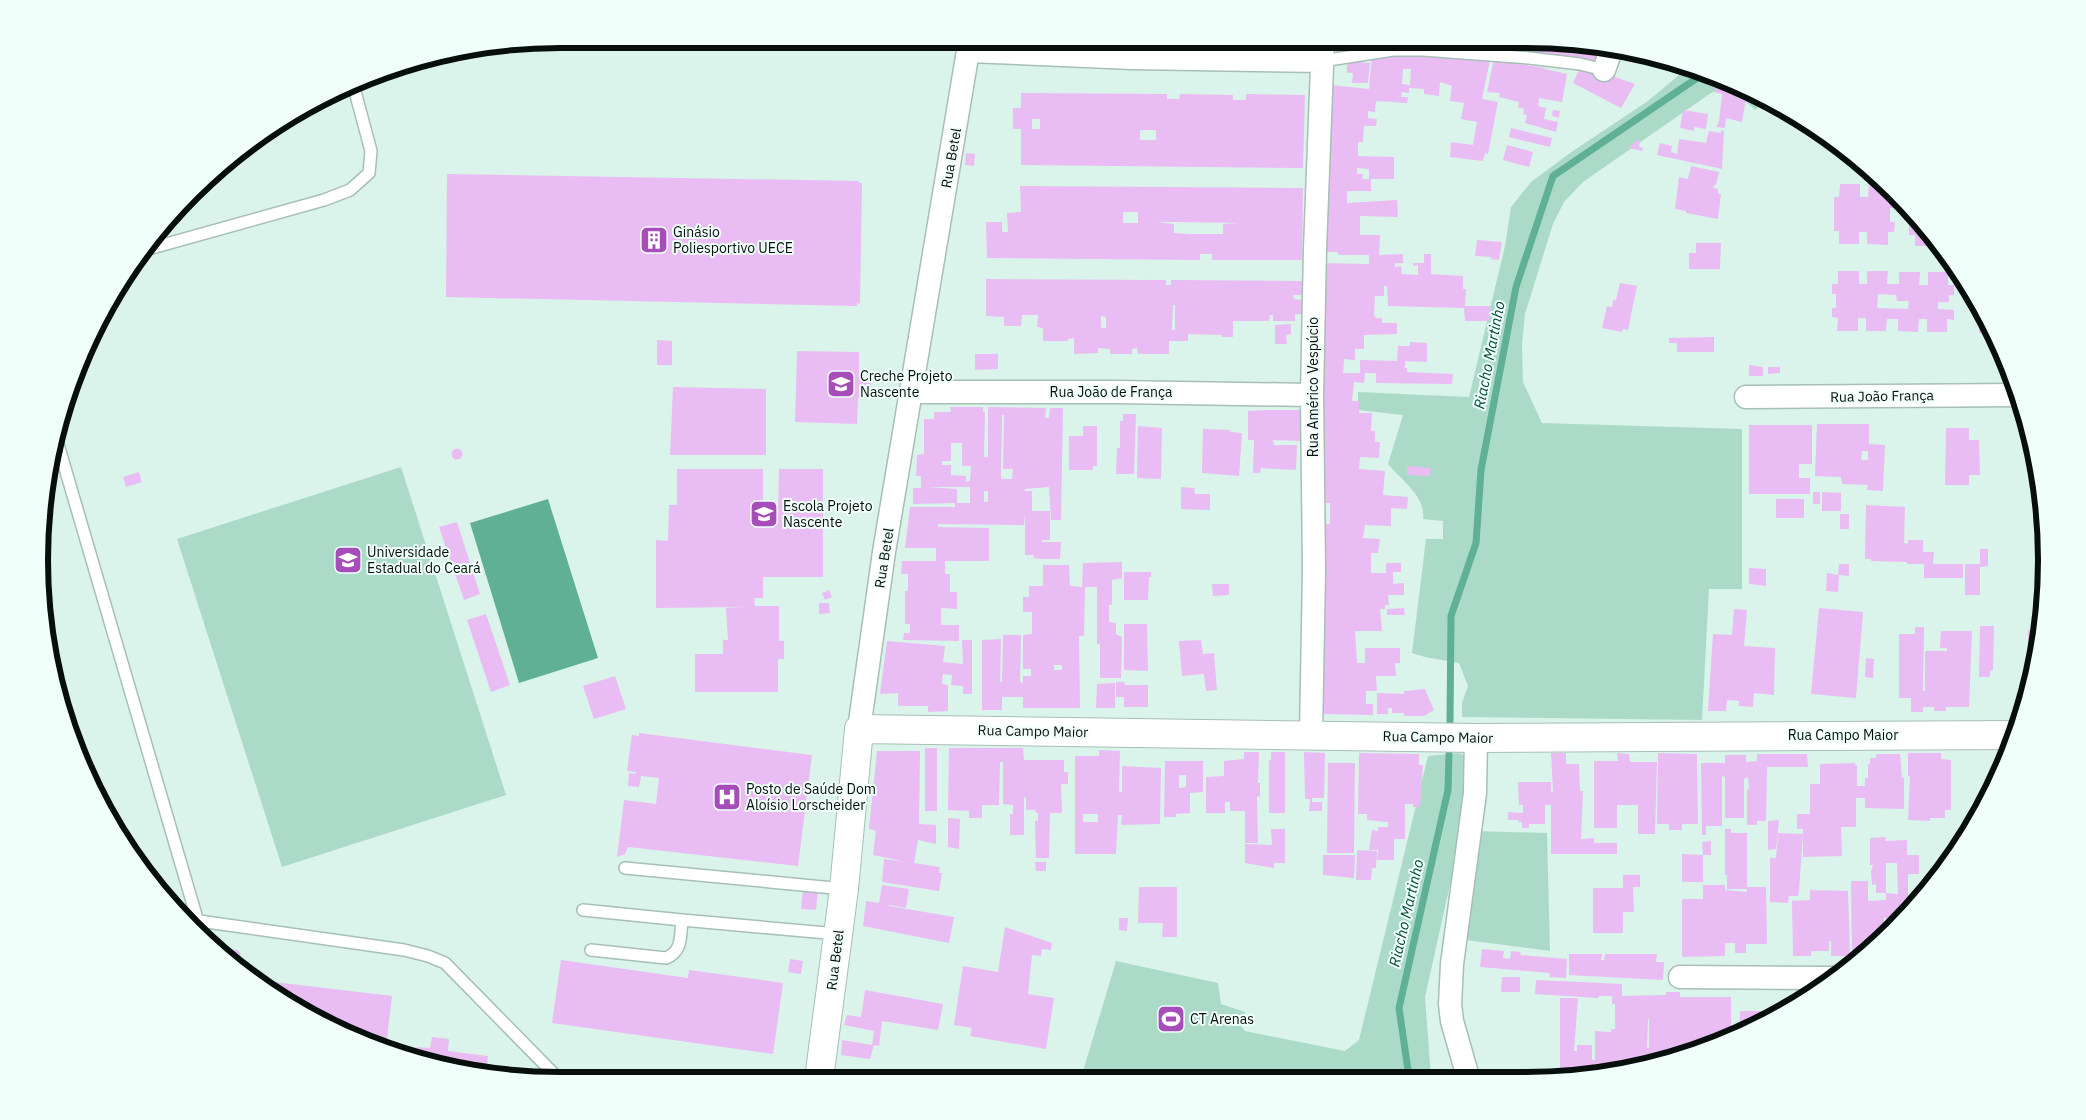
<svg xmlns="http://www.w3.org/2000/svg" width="2086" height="1120" font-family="'IBM Plex Sans',sans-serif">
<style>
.green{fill:#acdac9}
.water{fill:#60b096}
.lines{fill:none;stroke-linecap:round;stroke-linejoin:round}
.stream{stroke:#60b096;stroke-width:7}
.building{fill:#e9bcf3;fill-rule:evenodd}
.service-casing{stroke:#a7bfb5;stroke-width:14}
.minor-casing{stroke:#a7bfb5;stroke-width:25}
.tertiary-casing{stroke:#a7bfb5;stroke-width:30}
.service{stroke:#fff;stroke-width:11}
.minor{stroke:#fff;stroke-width:22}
.tertiary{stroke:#fff;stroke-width:28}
.labels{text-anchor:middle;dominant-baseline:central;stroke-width:4;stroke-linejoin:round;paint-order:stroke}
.street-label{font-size:14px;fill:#070f0c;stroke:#f0fff9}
.poi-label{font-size:14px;fill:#070f0c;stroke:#f0fff9;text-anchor:start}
.water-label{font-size:15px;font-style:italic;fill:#024a39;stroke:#f0fff9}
.rim{fill:none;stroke:#070f0c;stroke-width:6}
</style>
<rect width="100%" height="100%" fill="#dbf4eb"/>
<path class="green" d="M1680 64 1766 100 1755 110 1728 86 1711 93 1583 182 1564 202 1553 224 1525 314 1522 345 1523 382 1542 423 1742 429V589H1709L1702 720 1462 717V703L1468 686 1459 663 1425 657 1412 653 1426 539H1443V521L1423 519C1426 496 1401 480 1388 464L1403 415 1358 410V392L1469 397 1505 246 1511 207 1531 182 1570 153 1648 101 1679 75Z
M401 467 506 795 282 867 177 539Z
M1458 753 1462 754 1467 762 1462 831 1425 997 1431 1077 1081 1078 1116 961 1218 983 1221 1004 1245 1012 1241 1026 1245 1031 1345 1051 1359 1040 1428 756Z
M1476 831 1547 833 1550 951 1466 940Z"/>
<path class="water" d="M548 499 598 658 519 683 470 523Z"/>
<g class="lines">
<path class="stream" d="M1450 721 1451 616 1476 543 1481 470 1516 287 1553 176 1703 74
M1409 1077 1399 1008 1448 790 1449 754"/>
</g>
<path class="building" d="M1334 40H1404V48H1371V51L1336 52Z
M1412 40H1445V43L1446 40H1560L1602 47 1599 64 1538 56V52L1472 44 1471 49 1445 43V48H1412Z
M1617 49 1661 57 1663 60 1617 54Z
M1395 51 1490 60 1482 99 1498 102 1488 154 1485 153 1483 161 1450 157 1451 142 1473 145 1477 122 1461 119 1464 103 1450 101 1452 86 1440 82 1439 96 1424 94V89L1409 88V93L1402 92 1401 97H1408L1407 103 1376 101 1375 112 1368 111V118L1377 119 1376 126H1364L1363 142H1358V156L1394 157V179H1371V191H1347V203L1397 200 1398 217 1360 216V235H1380L1379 255 1403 254V263H1395V267L1401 266 1402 274 1418 275V265L1413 266V263H1424V254H1431V274L1463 276V289H1466L1465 306H1490V321H1465L1464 308 1388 306 1387 286H1384V296H1375L1374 315 1376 318H1382V323H1397V334L1364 335V349H1355V360L1344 359 1343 373H1360V360L1397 361 1398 346H1410V342L1427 343V362L1405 361V368H1407V372L1453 374 1452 384 1376 383V373H1365L1364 383 1354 382 1352 401H1359V413H1372L1371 431H1375V442H1380L1379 458 1360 457 1359 469 1385 471 1383 495 1408 497 1407 509 1391 508V526L1365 525 1363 538 1380 539 1378 553H1371V573H1386V563H1401V572H1393V584L1404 583V595H1388L1389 605H1385V609H1380L1382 631H1355L1357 663H1365V648H1400V663H1395L1396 676H1376L1377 691H1366V704H1373V715L1324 714H1321L1323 524H1330V503H1322L1324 359H1322V263L1369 264V255H1338V252H1326L1331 85 1369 89 1372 55 1395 56ZM1403 69H1411L1410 85 1402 84ZM1357 168 1369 169V179H1362L1363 174H1357Z
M1494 59 1506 62 1545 68V69L1567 74 1562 102 1539 98 1538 106 1546 108 1544 119 1558 122 1556 132 1525 123 1527 115 1523 114 1524 109 1518 107 1519 102 1499 97 1500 93 1487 92Z
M1347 61 1370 63 1368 83H1352L1353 73H1347Z
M1581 65 1635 84 1621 108 1573 83Z
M1718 81 1739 89 1737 98 1746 99 1742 122 1726 118 1725 128 1716 127 1719 121 1722 96V94L1714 92Z
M1021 93 1167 94V99H1179L1180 94 1233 95V100H1246V94L1305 95 1303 168 1021 165V129H1030H1013V108H1021ZM1032 119H1040V129H1032ZM1140 130H1156V140H1140Z
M1553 110 1560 111 1559 118 1552 116Z
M1683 110 1708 114 1706 129 1694 127V131L1680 128Z
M1511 128 1552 138 1550 147 1509 137Z
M1721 130 1724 131 1722 169 1657 155 1660 143 1672 146 1671 152 1677 154 1679 139 1706 143 1709 131 1721 133Z
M1636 140 1640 141 1639 147 1643 148 1642 151 1629 148Z
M1507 145 1533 152 1529 167 1503 160Z
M966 153 975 154 974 166 965 165Z
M1691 166 1719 172 1716 185H1714L1713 188 1718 189V194H1721L1718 219 1686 213V211L1675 209 1679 177 1688 179Z
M447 174 859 181V183H862L860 304 857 303V306L446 297Z
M1840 184H1860V197H1868L1869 184 1885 185 1889 189V198H1895L1894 208H1890V222H1895L1894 232H1888V245L1867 244V232H1859V244H1839V231H1834V197H1839Z
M1020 186 1303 188 1302 260H1212V254H1200V260L987 258 986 222H1002V232H1008L1007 213 1021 212ZM1123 212H1138V223H1123ZM1156 222H1172L1240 223 1223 224V234H1190L1174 233V224Z
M1909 223H1921L1935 238V246H1915V235H1909Z
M1477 240 1502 242 1499 260 1491 259V257L1475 256Z
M1696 243H1721L1720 269H1689V253H1696Z
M1838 271H1859V284H1867V271H1888L1887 284H1899V272H1920L1919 285H1928V272H1948V285H1954V295H1949V302H1938V309L1954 310V320L1947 319V332H1927V319H1919L1918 332 1898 331V319H1887L1886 331H1866V318H1858V331H1837L1838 318 1832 317V308H1836V294H1832V284H1838ZM1878 294 1896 295 1897 301H1909L1908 309 1877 308Z
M986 279 1166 280V285H1171V280L1302 281V295H1293L1294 299 1302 300V314H1295V321H1273V315H1270L1269 321H1233V337H1222V335L1188 334V341H1169V354H1138L1137 348 1132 349V354H1110V349L1098 348V353L1074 354V338L1068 339V341H1043V328L1037 327 1038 315H1022L1021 326H1004V317L986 316ZM1173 305H1175V330H1172ZM1101 316 1106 317V328H1101Z
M1620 283 1637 286 1628 330 1623 329 1622 332 1602 328 1607 306 1612 307 1613 300H1616Z
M1974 310H1981L1995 333H1979L1980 320H1974Z
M1291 324V334L1286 335 1287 344H1275V325Z
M1714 337V352H1677V343H1669V338Z
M657 340 672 341V365H657Z
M797 351 859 352V377H871V398H858L857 424 795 422Z
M975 354H998V369L975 370Z
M1749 365 1763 367V376H1749Z
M1768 367H1780V373L1768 374Z
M673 387 766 389V455H670Z
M950 407H983V412H985L984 457H988V407L1046 408 1045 418H1049L1050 408H1063L1061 520H1051L1049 487 1025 489V491H1032V511H1050V540H1042V542H1061L1060 559H1042L1033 558 1034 555H1025V514L1024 525 938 524V527L989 528V561H945V574H950V592H957V609L941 608V625H959V641L903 640 904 633H910V624H905V591H908V574H901L902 561H936V548H905L910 507H955V503L913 504V488H921V476H916L917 455 924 454V419H934V412H951ZM1002 415H1004L1003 469H1013L1012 479H1002L1001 477ZM951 443H962V466H971L970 481 966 482V476L951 475V465H942V461H951ZM927 487H970V503H957V489ZM984 491H988V502H984Z
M1265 410H1301L1302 441 1273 440 1274 445H1297L1296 470 1261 468 1260 473H1253L1254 440H1248V411Z
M1123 414H1136L1134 474H1116L1117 448H1120V421H1123Z
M1817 424H1869V444L1885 445 1883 491 1867 490 1868 485 1842 484 1841 477 1815 476ZM1862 451H1868V460H1861Z
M1749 425H1812V464H1799V478H1810V494H1749Z
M1083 426H1097V466H1093V470H1069V436H1083Z
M1138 426 1162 428 1161 479 1137 478Z
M1946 428H1969V440H1979L1980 475H1969V485H1945Z
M1203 429 1230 430V432L1242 433 1239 476 1202 473Z
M451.5 454a5.5 5.5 0 1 1 11 0a5.5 5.5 0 1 1-11 0Z
M1407 466 1431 468 1430 476 1407 475Z
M677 469H763V517H778L779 469H823V577H763V598H754L755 606H779V641H784V659H778V692H695V654H723V640H728L726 608 742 607 656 608V540L668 541 669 505H677Z
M139 472 142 482 126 487 123 477Z
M1181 487 1194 488 1195 494H1210V510L1181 509Z
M1813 492H1820V504H1813Z
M1822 492 1841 493V511H1822Z
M1776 499H1804V518H1776Z
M1866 505 1905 507 1904 543 1908 544V540H1923V552H1934L1933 564H1963V578H1924V564H1907V562L1871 561V559H1865Z
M1840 514H1849V529H1840Z
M457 522 480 594 464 600 439 527Z
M1980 549H1988V566L1980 567V595H1965V564H1980Z
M1122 562V578L1112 580V605H1109V622L1116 623V634L1122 637 1121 678H1100V644H1097V587H1085L1084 636H1079L1080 708H1023V697H1002V710H982V640L1001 639 1000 682H1002L1003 635H1021L1020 682 1023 683V676H1031V669H1023V635L1032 634V612H1023V597H1029V586H1043V565H1069L1070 586 1082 587 1083 563ZM1054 665H1062V670H1054Z
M1839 564H1849V576L1839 575 1838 592 1826 591 1827 573 1838 575Z
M1749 568 1766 569V586L1749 584Z
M1124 572H1151V577H1149L1148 600H1124Z
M1212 584H1229V595L1213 596Z
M829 590 832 597 825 600 822 593Z
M819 603H829L830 613 819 614Z
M1404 608 1405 615H1387V609Z
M1819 608 1863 612 1856 698 1811 694Z
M1734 609 1747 610 1744 646 1775 648 1774 695 1754 693 1753 707 1739 706V701L1727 700 1726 711H1708L1713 634 1732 635Z
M486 614 510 685 491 692 467 620Z
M1124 624H1147L1148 671 1124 670Z
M1980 626H1994L1993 670 1990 671V677H1979Z
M1915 627H1924L1923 691H1925V651H1947V648H1940L1941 631H1972L1969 707H1946V711H1934V707H1923V712H1911V698H1899V634H1915Z
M2028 630H2042L2032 674H2028Z
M962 640H972V694H963V686L951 685 952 675 943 674 942 684 948 685V711L928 712V706H898V693L880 694 887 641 945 646 943 662 963 664Z
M1201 640 1203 654 1214 653 1217 690 1206 691 1204 674 1182 676 1179 641Z
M1866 658 1874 659 1873 678 1865 677Z
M615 676 626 709 594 719 583 686Z
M1116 682H1124L1125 685H1148V707H1124V697H1116Z
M1115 683V708H1096L1097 684Z
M1425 689 1434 710 1424 716H1404V713H1392V708H1388V714H1377V693L1404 694V691Z
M639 733 812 755 798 866 628 847 625 854 617 857 624 800 656 804 659 778 641 776 639 787 628 786 629 773 635 774 636 772 627 771 632 735 639 736Z
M925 748H937V811H925Z
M949 748H1023L1024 760H1064V772H1068V784H1061L1062 813H1050L1049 858H1036L1035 821H1038V813H1036L1035 810H1026V797L1024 798V835H1010V814H1013V805L1003 804V762H1000L999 805H982V818H969V811L948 810Z
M1099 750 1120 751 1119 792H1122V766L1161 768 1160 824 1121 825 1122 815H1118L1116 854H1075V756H1099ZM1083 814H1098V822H1083Z
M877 751H920L919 824 936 825V844L918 840 914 863 940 867 939 873H942L939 891 882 882 884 859 906 862 873 855 876 831 869 829Z
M1244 752H1259L1258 783H1260V796L1257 797 1258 843H1245V797V811H1230V802H1225V813H1206V777L1224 776V761L1244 759Z
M1271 752H1285V813H1269V760H1271Z
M1304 752 1325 753 1324 798H1312V802H1322V811H1309L1310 799H1305Z
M1359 753 1419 754V765H1423L1420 807H1413V804H1405V839H1394V860H1377L1378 850H1369L1372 830 1378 831V827H1388V822L1367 820V814H1358Z
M1551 753H1566V764H1579L1580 791H1583L1581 839 1594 838V843H1617V854H1551V805H1545V824H1529V828H1522V822H1518L1519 820H1508V812L1523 813V805H1519L1518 782H1551V792H1553Z
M1617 753 1629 754 1630 762H1657L1655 834H1638V805H1617V828H1594V761H1618Z
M1658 753 1697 754 1698 824H1682V830H1669V824H1657Z
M1908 753H1941V759L1951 760V810H1945V818H1930V821L1908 820 1910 776H1908Z
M1757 754H1807L1808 767H1767L1766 821H1757V825H1747V789L1749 790 1748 777 1744 779V818H1725V777L1722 776V826H1706V835H1702L1701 763H1725V755H1746V762L1757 761Z
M1876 754H1900L1902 778H1904V809L1865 808V798H1856V827H1841L1842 856 1803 857V829H1797V814H1810V784H1820V764L1855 763V766L1857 765V786H1865V778H1868V764H1870V758H1876Z
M1165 761H1203V792L1190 793V813L1176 814V817H1164ZM1179 775H1186V787L1179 788Z
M1328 763H1355L1354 853H1327Z
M948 818 960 819 959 849 948 847Z
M1779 820 1776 849 1768 850V821Z
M1271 829H1285V863H1274V868L1245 863V844L1272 845Z
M1725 829H1731V833H1747V887H1766L1767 944H1746V953H1735V943H1725V956L1682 957V899H1703V885H1725V890L1747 892V889H1727V875H1725Z
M1778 833 1803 834 1799 890 1798 896H1789L1788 903 1770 902V858H1776Z
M1886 837 1885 841 1907 840V855H1919V874H1908V912L1886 932V918H1884V933L1858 956H1852L1851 881H1868V901L1886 900V893L1898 894 1897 863H1886V893H1876V884L1872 885 1871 871 1873 865H1870V838Z
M1711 841V855H1703L1702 842Z
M1357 850 1377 851 1376 868H1372L1371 880H1356Z
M1682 854 1703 855V882H1682Z
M1323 855H1355L1354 878 1323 875Z
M1943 855 1951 856V857L1948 861H1943Z
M1035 862H1046V871H1036Z
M1623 875H1640V887H1633L1634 912H1623V933H1593V888H1623Z
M882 885 909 889 906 908 889 905V906L954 917 949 943 863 926 866 901 879 903Z
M1139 887H1177V937H1162L1163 923H1138Z
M803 889 818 891 816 910 801 909Z
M1810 890 1848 891 1850 956H1831V941H1829V951H1811V956H1793L1792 901 1810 900Z
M1119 918H1128L1127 931 1119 930Z
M1005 927 1052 943 1051 950 1042 949 1041 956 1032 955 1028 994 1054 998 1046 1049 970 1036 972 1028 954 1025 963 966 998 972Z
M1482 949 1504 951 1503 958 1510 959 1511 951 1521 952 1520 955 1567 959 1566 978 1549 977 1550 973 1480 967Z
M229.5 955a5.5 5.5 0 1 1 11 0a5.5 5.5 0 1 1-11 0Z
M1569 954H1602L1601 960H1604L1605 954H1657L1656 962H1664L1663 980 1569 975Z
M790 959 803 961 801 974 788 972Z
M561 960 688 978 689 970 783 983 773 1054 552 1023Z
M1502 977H1520V992H1501Z
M1536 980 1622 984V996L1666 995V992H1680V997H1731V1038L1725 1042 1660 1059V1055L1649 1054V1058H1644L1643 1064 1594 1077H1560V998H1578L1574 1051H1577V1045H1592V1060H1595V1031L1611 1032V1029H1615V1004H1612V996H1599L1598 998 1535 994ZM1648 1019H1649V1048H1647Z
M266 981 392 996 386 1047 300 1012 265 989Z
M865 990 943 1004 938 1030 882 1021 879 1046 874 1045 870 1059 841 1055 842 1040 872 1045 874 1031 844 1025 847 1015 861 1017Z
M1740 1011H1765V1021L1739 1034Z
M432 1037 449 1039 448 1051 488 1056 486 1073 425 1063 390 1049 417 1051V1047L430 1048Z"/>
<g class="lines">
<defs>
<path id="service" d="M1322 61 1393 50H1423L1529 58 1580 64 1604 70
M141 251 324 200 350 190 369 173 371 151 353 84
M55 434 198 922
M625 868 844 889
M583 910 682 920 838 934
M185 919 404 950 428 956 445 963 554 1074 562 1080
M591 950 666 958C683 951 680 936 682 920"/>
<path id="minor" d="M969 51 1132 58 1322 61
M1604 70 1612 48
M911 392H1117L1312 395
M1746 397 2018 395
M859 729 884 552 970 39
M1311 735 1314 570 1312 395 1315 249 1323 40
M1680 977 1834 978
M1468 1077 1452 1021 1450 1004 1452 964 1475 793 1476 738"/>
<path id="tertiary" d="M819 1079 844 889 859 729 1476 738 2016 735"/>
</defs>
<use href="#service" class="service-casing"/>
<use href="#minor" class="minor-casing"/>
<use href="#tertiary" class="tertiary-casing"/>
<use href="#service" class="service"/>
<use href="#minor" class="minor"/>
<use href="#tertiary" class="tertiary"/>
</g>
<defs>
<symbol id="building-square" viewBox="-11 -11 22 22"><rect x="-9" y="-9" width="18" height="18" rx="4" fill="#a64dba" stroke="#f0fff9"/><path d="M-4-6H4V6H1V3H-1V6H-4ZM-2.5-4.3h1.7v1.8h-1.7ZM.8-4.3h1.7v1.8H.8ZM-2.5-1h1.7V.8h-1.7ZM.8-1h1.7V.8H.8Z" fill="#fff"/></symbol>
<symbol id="school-square" viewBox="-11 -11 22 22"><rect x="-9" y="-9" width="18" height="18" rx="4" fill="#a64dba" stroke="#f0fff9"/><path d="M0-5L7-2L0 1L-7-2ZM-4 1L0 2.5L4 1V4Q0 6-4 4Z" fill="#fff"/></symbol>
<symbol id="university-square" viewBox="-11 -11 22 22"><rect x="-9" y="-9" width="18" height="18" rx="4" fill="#a64dba" stroke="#f0fff9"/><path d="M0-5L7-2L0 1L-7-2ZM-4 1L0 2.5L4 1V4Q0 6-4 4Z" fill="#fff"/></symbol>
<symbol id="hospital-square" viewBox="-11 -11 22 22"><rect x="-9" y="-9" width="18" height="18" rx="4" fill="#a64dba" stroke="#f0fff9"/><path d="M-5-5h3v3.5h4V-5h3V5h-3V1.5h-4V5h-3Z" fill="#fff"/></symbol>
<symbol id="stadium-square" viewBox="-11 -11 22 22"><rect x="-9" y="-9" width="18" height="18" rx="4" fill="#a64dba" stroke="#f0fff9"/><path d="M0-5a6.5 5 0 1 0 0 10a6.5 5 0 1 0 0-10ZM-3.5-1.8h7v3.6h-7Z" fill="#fff"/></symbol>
</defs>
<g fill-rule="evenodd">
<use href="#building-square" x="638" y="224" width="32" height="32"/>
<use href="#school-square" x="825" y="368" width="32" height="32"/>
<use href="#school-square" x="748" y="498" width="32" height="32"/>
<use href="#university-square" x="332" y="544" width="32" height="32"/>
<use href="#hospital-square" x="711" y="781" width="32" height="32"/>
<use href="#stadium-square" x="1155" y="1003" width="32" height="32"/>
</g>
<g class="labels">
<g class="street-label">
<text transform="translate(951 158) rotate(-80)">Rua Betel</text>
<text transform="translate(1313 387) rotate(-90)">Rua Américo Vespúcio</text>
<text x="1111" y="392">Rua João de França</text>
<text transform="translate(1882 396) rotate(-1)">Rua João França</text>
<text transform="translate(884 558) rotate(-81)">Rua Betel</text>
<text transform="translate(1033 731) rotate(1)">Rua Campo Maior</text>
<text x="1843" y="735">Rua Campo Maior</text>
<text transform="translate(1438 737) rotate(1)">Rua Campo Maior</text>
<text transform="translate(835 960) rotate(-83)">Rua Betel</text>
</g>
<g class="poi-label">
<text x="673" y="232">Ginásio<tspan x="673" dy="16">Poliesportivo UECE</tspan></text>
<text x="860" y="376">Creche Projeto<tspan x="860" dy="16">Nascente</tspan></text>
<text x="783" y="506">Escola Projeto<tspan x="783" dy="16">Nascente</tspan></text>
<text x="367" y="552">Universidade<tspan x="367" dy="16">Estadual do Ceará</tspan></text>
<text x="746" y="789">Posto de Saúde Dom<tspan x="746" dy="16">Aloísio Lorscheider</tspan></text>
<text x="1190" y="1019">CT Arenas</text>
</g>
<g class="water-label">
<text transform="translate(1489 355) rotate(-79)">Riacho Martinho</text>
<text transform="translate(1406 913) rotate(-77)">Riacho Martinho</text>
</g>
</g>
<path d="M0 0H2086V1120H0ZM560 48H1526A512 512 0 0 1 2038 560V560A512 512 0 0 1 1526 1072H560A512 512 0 0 1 48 560V560A512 512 0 0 1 560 48Z" fill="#f0fff9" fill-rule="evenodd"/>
<path class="rim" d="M560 48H1526A512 512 0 0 1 2038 560V560A512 512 0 0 1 1526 1072H560A512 512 0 0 1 48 560V560A512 512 0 0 1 560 48Z"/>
</svg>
